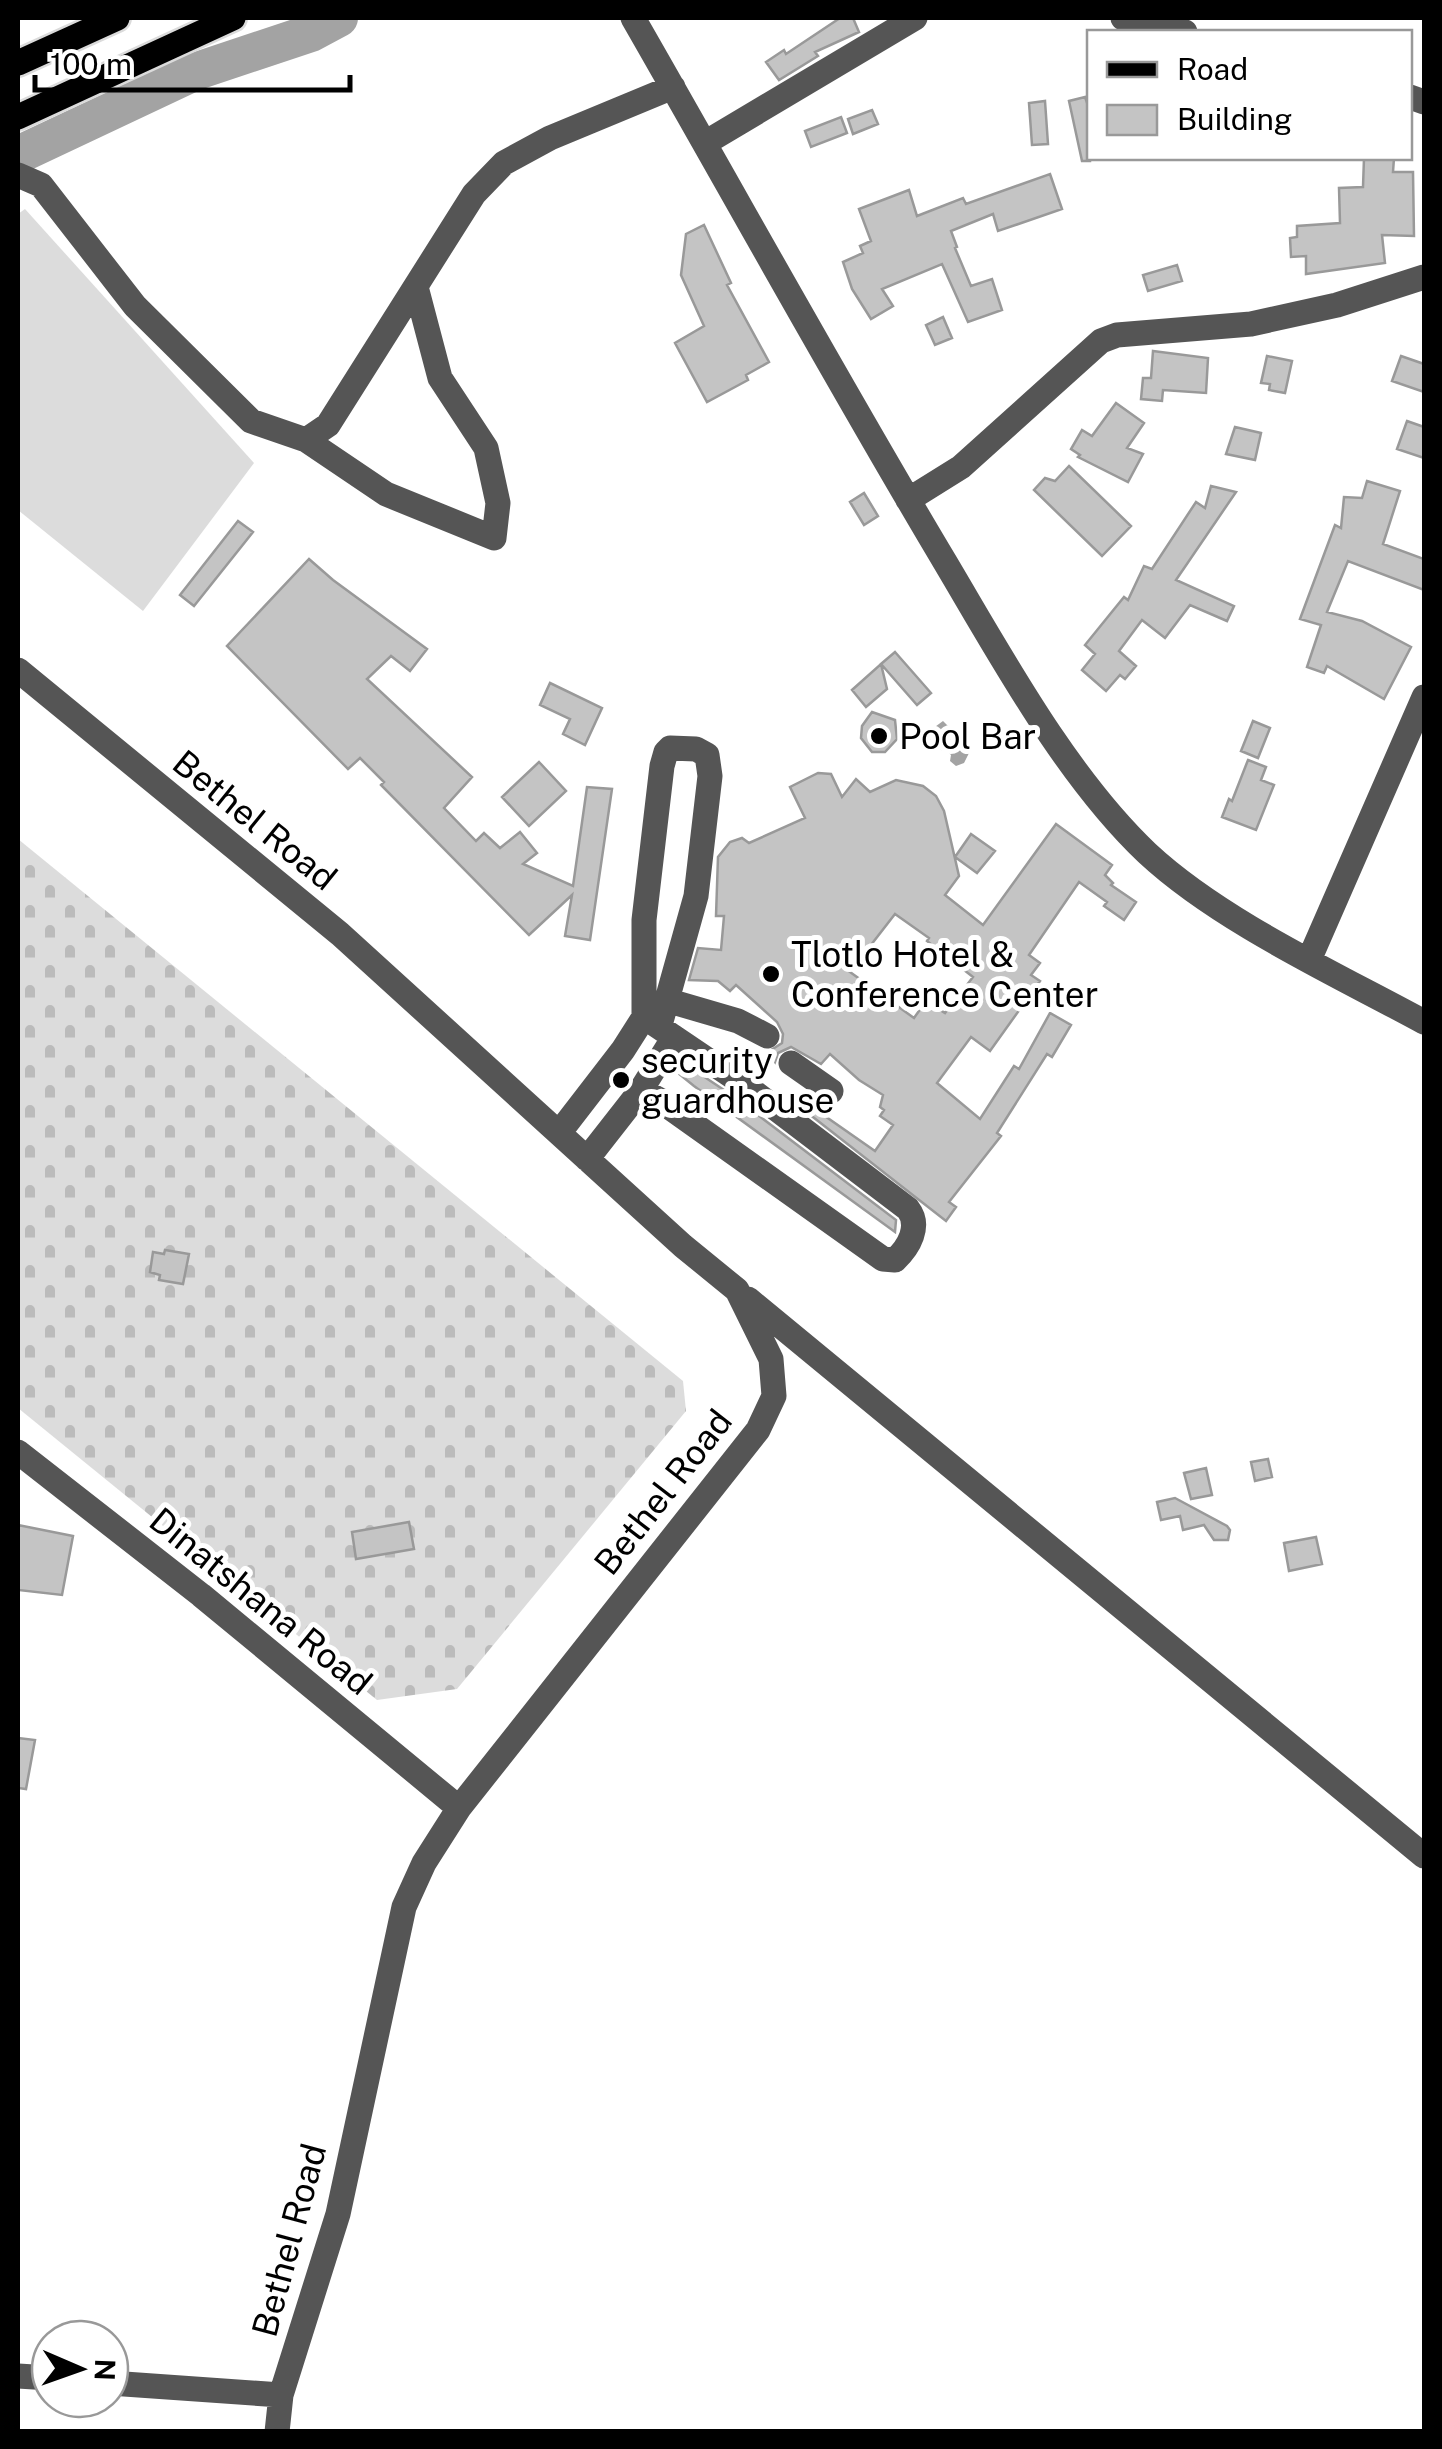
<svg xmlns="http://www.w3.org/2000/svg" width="1442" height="2449" font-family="'Public Sans',sans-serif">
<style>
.cemetery{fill:url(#cemetery-stones)}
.pitch{fill:#dcdcdc}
.water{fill:#a3a3a3}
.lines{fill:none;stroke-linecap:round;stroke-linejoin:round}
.river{stroke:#a3a3a3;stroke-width:38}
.building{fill:#c4c4c4;stroke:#999;stroke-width:2.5;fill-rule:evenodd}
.major-casing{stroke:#dbdbdb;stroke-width:30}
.minor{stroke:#555;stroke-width:25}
.major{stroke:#000;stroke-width:25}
.poi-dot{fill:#000;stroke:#fff;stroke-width:4}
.labels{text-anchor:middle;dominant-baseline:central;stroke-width:10;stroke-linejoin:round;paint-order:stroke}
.poi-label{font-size:35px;fill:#000;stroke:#fff;text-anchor:start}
.street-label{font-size:35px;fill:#000;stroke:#fff}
</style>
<defs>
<pattern id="cemetery-stones" width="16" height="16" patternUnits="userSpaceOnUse" patternTransform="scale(2.5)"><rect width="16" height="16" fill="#dcdcdc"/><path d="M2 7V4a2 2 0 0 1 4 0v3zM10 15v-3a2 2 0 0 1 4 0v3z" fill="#bbb"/></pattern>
</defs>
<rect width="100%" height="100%" fill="#fff"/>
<path class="cemetery" d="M18 839 683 1381 686 1411 457 1689 377 1700 18 1408Z"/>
<path class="pitch" d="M25 209 254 463 143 611 18 510V214Z"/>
<path class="water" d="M943 721 971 749 964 763 956 766 950 761 951 755 947 751 929 748 925 742 928 732Z"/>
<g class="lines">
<path class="river" d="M18 155 194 72 311 33 339 18"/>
</g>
<path class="building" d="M840 18H853L859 32 815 52 818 56 779 80 766 62 784 50 786 54Z
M1085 97 1090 111V161H1082L1069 101Z
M1045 101 1048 144 1032 145 1029 103Z
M872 110 878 124 853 134 848 119Z
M841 117 847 133 811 147 805 131Z
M1364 158H1394L1393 172H1413L1414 236 1382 235 1385 263 1306 274V256L1291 257 1290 238 1297 237V226L1340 223 1339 188 1363 187Z
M1050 174 1062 209 998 231 993 214 951 231 957 247 955 248 971 286 992 279 1002 310 968 322 942 264 882 289 893 306 871 319 852 289 843 262 863 253 860 246 871 241 859 209 909 190 917 216 963 198 966 204Z
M704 225 731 283 727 285 769 362 746 375 748 380 707 402 675 343 704 326 681 275 686 234Z
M1177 265 1182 281 1148 291 1143 275Z
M943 317 952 338 935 345 926 325Z
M1153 351 1208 358 1206 393 1163 390 1162 401 1141 399 1143 378H1151Z
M1267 356 1292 361 1285 393 1269 390 1270 384 1261 383Z
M1401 356 1424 364V392L1392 381Z
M1116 403 1144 423 1127 448 1143 454 1128 482 1078 457 1080 455 1071 449 1082 430 1092 436Z
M1407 421 1424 427V458L1397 449Z
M1235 427 1261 433 1255 460 1226 454Z
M1069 466 1131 526 1102 556 1034 490 1045 478 1055 481Z
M1367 481 1400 491 1383 544 1424 559V590L1348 561 1327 612 1362 621 1411 647 1384 699 1327 666 1324 673 1307 667 1321 625 1300 619 1335 525 1341 528 1344 497 1362 498Z
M1211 486 1236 492 1176 580 1234 606 1227 621 1190 605 1165 638 1142 620 1119 651 1136 666 1125 679 1120 675 1106 691 1082 670 1095 654 1085 645 1124 597 1128 600 1144 566 1152 569 1196 502 1205 508Z
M864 493 878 516 864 525 850 502Z
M238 521 253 532 194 606 180 595Z
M309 559 333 580 427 649 410 671 391 656 367 679 472 777 444 808 476 841 484 833 500 848 520 832 537 853 523 864 573 886 587 787 612 789 590 940 565 936 572 895 529 935 381 785 384 782 360 758 348 769 227 646Z
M895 652 931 693 917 705 881 664Z
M881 664 887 689 866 707 852 690Z
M550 683 602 708 585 745 563 734 570 719 540 705Z
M872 712 895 720 897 739 885 752H872L861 738 862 726Z
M1253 721 1270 728 1258 758 1241 751Z
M1248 760 1266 767 1261 780 1274 785 1256 830 1222 817 1229 799 1232 801Z
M539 762 566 791 529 826 502 797Z
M818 773 831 774 842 797 856 779 870 792 896 780 923 786 936 796 944 811 959 876 945 895 983 925 1056 824 1112 865 1105 875 1113 883 1111 885 1136 902 1124 920 1104 906 1107 902 1079 882 1029 955 1040 963 1031 975 1040 981 990 1051 971 1037 937 1083 980 1119 1014 1066 1019 1069 1050 1013 1071 1025 1052 1057 1047 1054 997 1133 1001 1136 949 1202 956 1207 946 1221 795 1103 799 1098 875 1151 893 1125 880 1116 884 1110 880 1107 883 1095 859 1080 830 1054 821 1064 791 1047 778 1053 775 1062 768 1052 782 1043 783 1034 777 1022 736 985 730 991 718 981 689 980 698 948 721 950 724 916H716L718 857 730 842 742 838 749 843 805 818 790 787ZM895 914 929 938 927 941 973 977 945 1013 926 1001 914 1018 850 972Z
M971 834 995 851 977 873 955 857Z
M679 1060 733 1096 896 1220 895 1232 694 1086 673 1069Z
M165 1250 189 1254 183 1284 159 1280 160 1275 150 1272 153 1252 164 1254Z
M1268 1459 1272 1477 1255 1481 1251 1462Z
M1206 1468 1212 1495 1191 1499 1184 1473Z
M1175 1498 1227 1526 1230 1530 1228 1540H1214L1204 1525 1183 1530 1180 1516 1161 1520 1157 1502Z
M409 1522 414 1549 356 1559 352 1532Z
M18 1525 73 1536 62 1595 18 1590Z
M1316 1537 1322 1564 1289 1571 1284 1543Z
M18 1738 35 1740 26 1789 18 1788Z"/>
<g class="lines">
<defs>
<path id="major" d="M18 63 117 18
M18 117 233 18"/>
</defs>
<use href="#major" class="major-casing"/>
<path class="minor" d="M633 18C737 199 838 383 945 562 1002 658 1066 776 1147 853 1220 921 1336 974 1424 1022
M1123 18 1185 32
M1410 97 1424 102
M705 143 915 18
M18 175 41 185 135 306 251 421 306 440 386 494 494 538 498 503 486 448 440 378 416 287
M306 440 328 425 474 194 504 163 550 138 673 87
M908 500 961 467 1101 341 1117 335 1251 324 1337 305 1424 277
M18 670 340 934 683 1246 737 1290 771 1359 774 1396 758 1430 459 1808 424 1863 404 1907 338 2214 281 2395 277 2432
M1309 960 1424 697
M666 1000 738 1021 767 1036
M644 1017V920L662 766 666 752 670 748 696 749 707 755 710 776 696 896 660 1025
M791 1063 831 1091
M641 1090 674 1037
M559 1133 623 1050 644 1017 742 1083 908 1209C921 1226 909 1247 895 1260L883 1259 658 1099 641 1090 587 1159
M748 1299 1424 1856
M18 1452 201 1595 459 1808
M18 2376 50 2378
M110 2383 281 2395"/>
<use href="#major" class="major"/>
</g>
<g class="poi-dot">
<circle cx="879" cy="736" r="10"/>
<circle cx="771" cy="974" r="10"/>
<circle cx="621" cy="1080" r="10"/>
</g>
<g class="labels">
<g class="poi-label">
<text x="899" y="736">Pool Bar</text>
<text x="791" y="954">Tlotlo Hotel &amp;<tspan x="791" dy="40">Conference Center</tspan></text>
<text x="641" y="1060">security<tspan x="641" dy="40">guardhouse</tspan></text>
</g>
<g class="street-label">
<text transform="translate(255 820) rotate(39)">Bethel Road</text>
<text transform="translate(663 1492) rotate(-52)">Bethel Road</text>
<text transform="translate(261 1601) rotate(39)">Dinatshana Road</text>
<text transform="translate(289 2240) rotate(-75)">Bethel Road</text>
</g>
</g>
<rect width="1442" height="2449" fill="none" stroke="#000000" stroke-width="40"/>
<rect x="1087" y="30" width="325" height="130" fill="#ffffff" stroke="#999999" stroke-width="2.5"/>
<rect x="1107" y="62" width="50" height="15" fill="#000000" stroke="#999999" stroke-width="2.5"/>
<text x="1177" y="80" font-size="30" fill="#000000">Road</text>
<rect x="1107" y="105" width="50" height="30" fill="#c4c4c4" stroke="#999999" stroke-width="2.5"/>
<text x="1177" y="130" font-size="30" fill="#000000">Building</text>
<g transform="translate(80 2369) rotate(92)"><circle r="48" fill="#ffffff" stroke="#999999" stroke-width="2.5"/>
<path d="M0-8L18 38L0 25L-18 38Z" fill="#000000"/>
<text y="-15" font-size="28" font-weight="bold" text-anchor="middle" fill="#000000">N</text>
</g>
<path d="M35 75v15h315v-15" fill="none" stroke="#000000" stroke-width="5"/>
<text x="50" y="75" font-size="30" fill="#000000" stroke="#ffffff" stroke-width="8" paint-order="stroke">100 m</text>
</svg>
